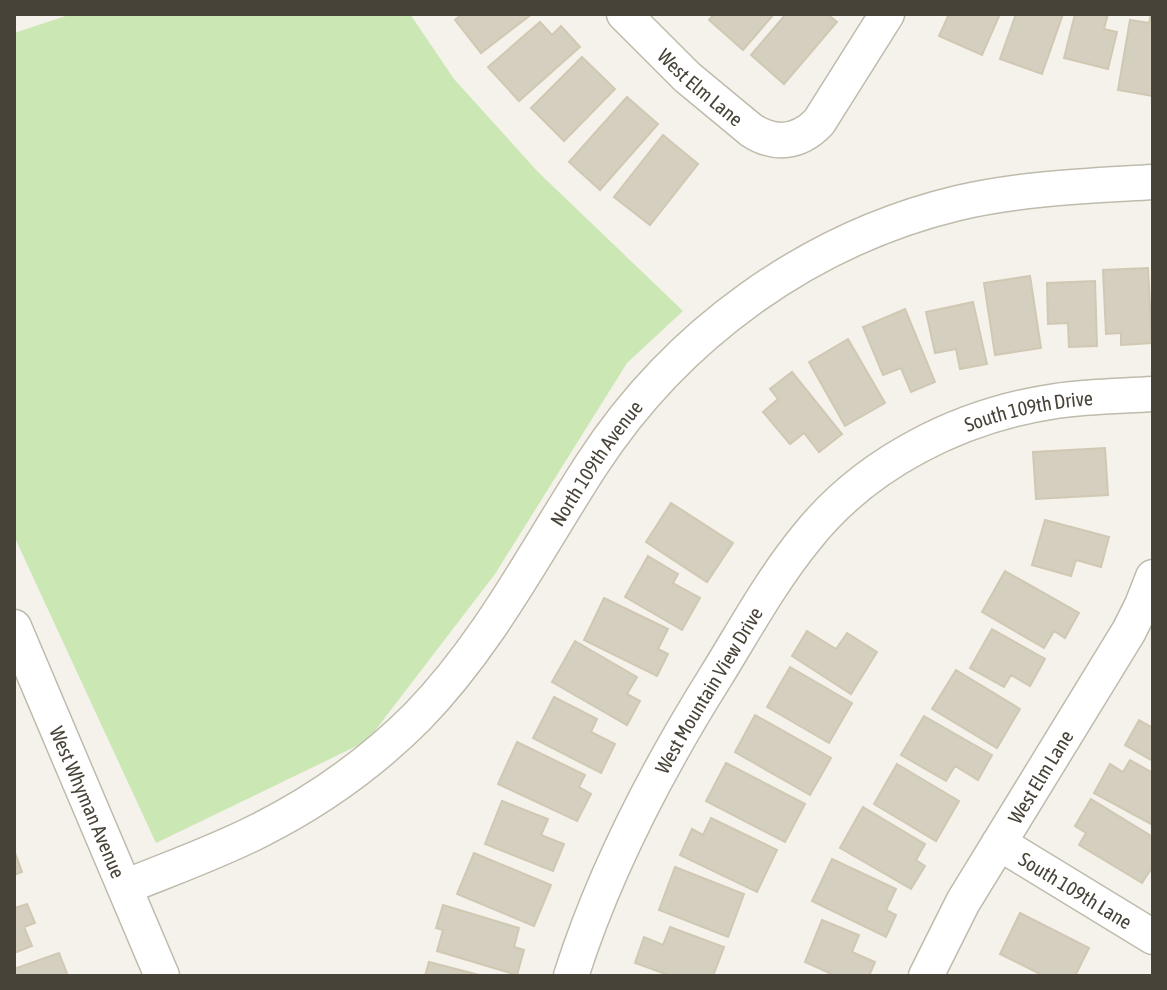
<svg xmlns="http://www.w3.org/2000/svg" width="1167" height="990" font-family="'Asap Condensed',sans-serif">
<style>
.green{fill:#cbe7b4}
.building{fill:#d5cfbf;stroke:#d0c8b3;stroke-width:2}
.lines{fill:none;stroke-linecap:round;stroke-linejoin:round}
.minor-casing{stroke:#bfbbac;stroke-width:37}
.minor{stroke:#fff;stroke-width:34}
.labels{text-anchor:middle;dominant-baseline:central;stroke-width:8;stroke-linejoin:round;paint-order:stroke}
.street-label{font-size:20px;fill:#484338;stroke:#fff}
</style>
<rect width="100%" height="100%" fill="#f4f2ea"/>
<path class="green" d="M72 14H410L454 79 537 171 683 311 627 363 495 574 367 741 156 843 14 536V33Z"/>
<path class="building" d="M462 14H532L481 53 455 20Z
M714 14H774L743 50 709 20Z
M786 14H827L837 22 784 84 751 55Z
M949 14H1000L982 55 939 36Z
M1016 14H1063L1042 74 1000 59Z
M1075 14H1108L1104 29 1117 32 1108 69 1064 58Z
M1151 14H1153V96L1118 90 1130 20 1149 23Z
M540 22 552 35 561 26 580 47 519 101 488 67Z
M582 57 615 89 564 141 531 108Z
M627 97 658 124 600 190 569 162Z
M663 135 698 164 650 225 614 197Z
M1148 268 1152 343 1121 345V333L1106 334 1103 270Z
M1030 276 1041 348 995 355 984 283Z
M1095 281 1097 346 1069 347 1068 323 1048 324 1047 283Z
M973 302 987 364 960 369 956 349 935 353 926 312Z
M905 309 935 382 911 392 901 368 883 375 863 327Z
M848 339 885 403 845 426 809 362Z
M792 372 842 434 819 452 804 433 790 444 763 412 778 399 770 389Z
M1105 448 1108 495 1036 499 1033 452Z
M671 503 733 543 707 582 646 542Z
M1045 520 1109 537 1101 567 1076 560 1071 576 1032 565Z
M648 556 678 574 673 583 700 598 682 630 625 597Z
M1005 571 1079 613 1065 638 1054 631 1044 648 982 612Z
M604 598 668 629 658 649 668 654 657 676 584 640Z
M992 629 1045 659 1030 686 1011 675 1004 687 970 668Z
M807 631 836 649 847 633 877 652 851 694 792 656Z
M575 641 637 677 627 694 640 701 627 725 552 682Z
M790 667 852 703 829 743 767 707Z
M956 670 1020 709 997 748 932 709Z
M554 697 597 719 591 732 615 744 601 773 533 738Z
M755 715 831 758 810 795 735 752Z
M924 716 992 755 978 780 955 766 946 781 901 755Z
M1139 720 1153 728V761L1125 745Z
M517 742 585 775 579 787 591 794 577 821 498 784Z
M1130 760 1153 773V825L1094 793 1110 764 1123 772Z
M726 763 805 804 785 842 706 801Z
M897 764 959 801 936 841 874 804Z
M1091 799 1153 837V866L1142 883 1079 845 1086 833 1075 826Z
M502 801 548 819 541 835 564 844 553 871 485 844Z
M863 807 925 844 916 860 925 866 911 889 840 848Z
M711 818 777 850 757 892 680 855 692 829 703 835Z
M14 850 22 872 14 875Z
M474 853 551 885 534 926 457 894Z
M832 859 896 889 886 910 896 915 886 937 812 901Z
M675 867 744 894 728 937 659 910Z
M27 904 35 923 24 927 32 946 14 953V906L15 908Z
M443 905 519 928 514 947 524 950 517 975 437 951 443 930 436 928Z
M1020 913 1089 948 1075 976H1044L1000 954Z
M822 920 859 935 852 952 875 962 869 976H836L805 962Z
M670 927 724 947 713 976H671L635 963 644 937 663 945Z
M59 953 68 976H14V969Z
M429 962 483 976H425Z"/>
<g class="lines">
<defs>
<g id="minor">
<path id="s1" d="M624 14 687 77 751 130C775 146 799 143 819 122L887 14"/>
<path id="s2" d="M14 627 162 976"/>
<path id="s3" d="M999 843 1153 937"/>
<path id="s4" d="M125 887C169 869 215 853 258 831 316 802 371 763 417 717 490 642 536 550 592 464 676 335 808 239 958 203 1022 188 1088 186 1153 182"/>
<path id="s5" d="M571 976C605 869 657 770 716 676 745 629 771 581 806 538 866 462 961 415 1056 401 1088 396 1121 396 1153 394"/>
<path id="s6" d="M926 976 963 902 1129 631 1142 605 1153 577"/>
</g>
</defs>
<use href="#minor" class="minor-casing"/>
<use href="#minor" class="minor"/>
</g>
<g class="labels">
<g class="street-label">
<text stroke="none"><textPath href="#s1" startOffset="106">West Elm Lane</textPath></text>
<text stroke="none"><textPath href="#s5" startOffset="762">South 109th Drive</textPath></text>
<text stroke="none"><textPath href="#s4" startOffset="652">North 109th Avenue</textPath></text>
<text stroke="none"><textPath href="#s5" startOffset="318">West Mountain View Drive</textPath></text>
<text stroke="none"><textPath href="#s6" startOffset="230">West Elm Lane</textPath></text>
<text stroke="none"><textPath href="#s2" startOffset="190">West Whyman Avenue</textPath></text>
<text stroke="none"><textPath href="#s3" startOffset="90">South 109th Lane</textPath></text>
</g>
</g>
<rect width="1167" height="990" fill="none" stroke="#484338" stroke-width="32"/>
</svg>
